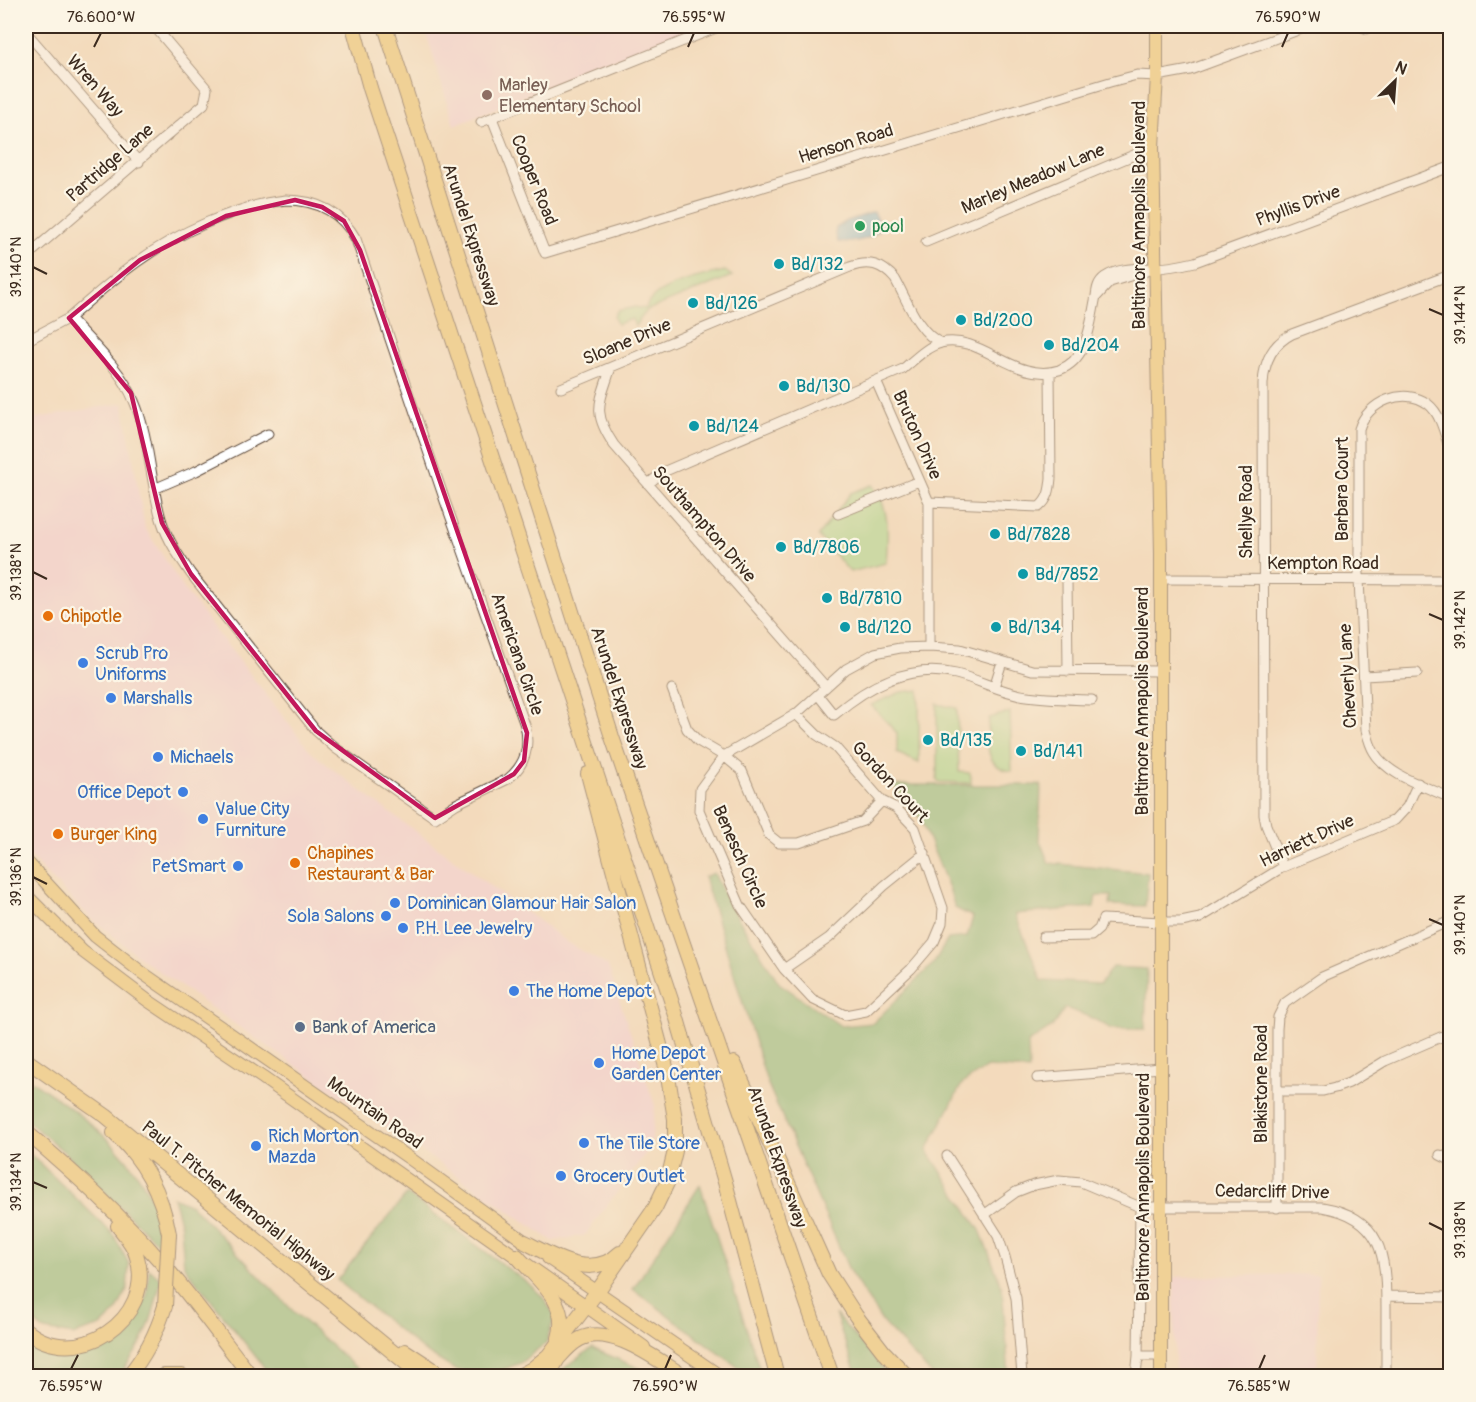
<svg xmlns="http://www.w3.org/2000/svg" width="1476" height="1402" font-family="Pangolin,sans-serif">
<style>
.built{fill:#f3cfde}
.green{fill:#a1d88a;stroke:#6e8154;stroke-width:1.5}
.forest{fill:#80b876;stroke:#5e714a;stroke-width:1.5}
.water{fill:#52a5ce;stroke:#466876;stroke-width:1.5}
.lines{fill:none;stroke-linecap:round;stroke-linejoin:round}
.minor-casing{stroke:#574436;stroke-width:11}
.major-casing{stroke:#574436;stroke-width:14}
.highway-casing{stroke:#574436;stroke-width:16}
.minor{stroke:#fff;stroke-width:9}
.major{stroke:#eec569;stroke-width:12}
.highway{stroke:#eec569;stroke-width:14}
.highway-bridge-casing{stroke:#574436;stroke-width:16;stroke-linecap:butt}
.highway-bridge{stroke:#eec569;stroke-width:14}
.marked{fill:none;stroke:#c2185b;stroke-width:4.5;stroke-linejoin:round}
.ticks{fill:none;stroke:#3b2a1e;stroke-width:2}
.education-dot{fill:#8d6e63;stroke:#fcf5e5;stroke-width:2}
.leisure-dot{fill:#2e9e5b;stroke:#fcf5e5;stroke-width:2}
.culture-dot{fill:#0f9aa8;stroke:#fcf5e5;stroke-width:2}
.food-dot{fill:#e8710a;stroke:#fcf5e5;stroke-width:2}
.shop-dot{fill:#3f7fe0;stroke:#fcf5e5;stroke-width:2}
.service-dot{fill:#5c6f8a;stroke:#fcf5e5;stroke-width:2}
.labels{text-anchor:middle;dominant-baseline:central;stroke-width:4.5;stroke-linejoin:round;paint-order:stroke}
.education-label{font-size:18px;fill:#785e54;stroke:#fcf5e5;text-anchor:start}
.street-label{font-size:18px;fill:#3b2a1e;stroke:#fcf5e5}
.leisure-label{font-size:18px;fill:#27864d;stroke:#fcf5e5;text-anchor:start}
.culture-label{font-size:18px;fill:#0d838f;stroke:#fcf5e5;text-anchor:start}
.food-label{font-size:18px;fill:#c56008;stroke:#fcf5e5;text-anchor:start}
.shop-label{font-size:18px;fill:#366cbe;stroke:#fcf5e5;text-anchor:start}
.service-label{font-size:18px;fill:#4e5e75;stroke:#fcf5e5;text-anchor:start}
.neatline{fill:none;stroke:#3b2a1e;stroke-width:2}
.ticks-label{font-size:15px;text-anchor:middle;fill:#3b2a1e}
</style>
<rect width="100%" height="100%" fill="#fcf5e5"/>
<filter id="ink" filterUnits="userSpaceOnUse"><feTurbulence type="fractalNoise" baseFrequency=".0167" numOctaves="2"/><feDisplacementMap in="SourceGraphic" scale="12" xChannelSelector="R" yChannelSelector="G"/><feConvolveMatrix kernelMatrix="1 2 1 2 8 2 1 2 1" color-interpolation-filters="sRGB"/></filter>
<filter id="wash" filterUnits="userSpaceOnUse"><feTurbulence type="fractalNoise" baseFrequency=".008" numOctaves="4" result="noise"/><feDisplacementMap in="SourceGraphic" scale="24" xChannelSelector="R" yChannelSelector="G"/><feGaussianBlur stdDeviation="1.35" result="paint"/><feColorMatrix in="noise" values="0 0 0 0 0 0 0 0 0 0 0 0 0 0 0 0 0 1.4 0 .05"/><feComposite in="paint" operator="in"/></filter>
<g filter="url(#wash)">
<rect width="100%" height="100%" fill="#f3dabc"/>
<path class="built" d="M424 26H698L454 125Z
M123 403 145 528 188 595 312 753 374 801 569 943 608 966 655 1106 651 1146 585 1235 553 1241 226 1018 143 960 90 917 40 868 26 851V420Z
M1318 1274 1317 1376H1175L1174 1277Z"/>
<path class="green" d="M725 271 732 276 647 310 635 326 632 319 617 324 614 317 617 311 635 307 646 309C650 287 705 275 725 271Z
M872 485C891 507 888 536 886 563L850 572 818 536 851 493Z
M919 690V763L897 753V733L871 705 901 692Z
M937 704 957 708 959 772 970 773 971 783 940 782 937 780Z
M1010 712 1012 771C983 768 987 740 989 718Z"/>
<path class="forest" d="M893 785H1041L1039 839 1049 863 1148 873 1145 906 1110 905 1111 896H1096L1094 907 1015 914 1042 981 1100 984 1112 967 1147 969 1145 1029H1112L1090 1017 1065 1008 1052 1027 1028 1043 1029 1070 987 1067 962 1084 927 1150 980 1230 1002 1287 1009 1376H933L883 1323 850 1272 767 1082 704 877 714 873 726 899 779 983 841 1026 873 1023 933 964 948 939 967 937 973 917 955 908 949 888 920 818Z
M26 1077C81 1113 164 1171 160 1246L63 1151 26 1120Z
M26 1150 113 1234 129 1264 127 1290 116 1312 101 1326 73 1335 44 1330 26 1316Z
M700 1185 762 1376H750L633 1289Z
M407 1194 529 1284 542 1296 555 1316 546 1343 520 1363 491 1374 455 1370 424 1351 337 1280Z
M173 1197 191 1205 293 1311 365 1376H271L184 1266 181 1226Z
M149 1269 161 1279C152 1322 146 1342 118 1376H26V1351L29 1344 74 1354 109 1342 136 1318 147 1296Z
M835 1314 890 1376H857Z
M592 1348 643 1370 654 1376H558L559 1372Z"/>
<path class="water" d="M874 212 882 227C871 241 855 242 838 242L835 233 836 228 847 221Z"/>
</g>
<g filter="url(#ink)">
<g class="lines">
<defs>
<path id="minor" d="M1360 26 1367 29
M1449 26 1450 33
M26 32 139 162
M492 118 545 253 1110 82 1137 75 1157 76 1190 70 1309 26
M481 122 721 26
M286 200C316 200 341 212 356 239L445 501 525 725C530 747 526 764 508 779L456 804 435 818 335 748 316 731 191 574C180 558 168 541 162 522 150 484 150 437 134 401 121 369 92 343 69 318 91 299 113 279 137 262 177 233 237 205 286 200Z
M926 242 1153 147
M26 257 204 104 207 89 154 26
M1097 296 1110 282 1150 270
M26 341 69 318
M611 367C600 403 591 411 614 445L826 687
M876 381 929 502V647
M561 388 850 267C869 260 882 264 895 279 907 300 918 333 941 343
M1450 450C1445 435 1441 414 1428 404 1404 386 1367 402 1359 429V579L1366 730C1368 738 1370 746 1374 752 1389 777 1426 786 1450 798
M648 484 663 472 903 369C914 360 927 346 941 343 981 333 1015 384 1059 370 1089 359 1090 323 1096 296 1097 288 1098 282 1105 277 1120 267 1138 269 1154 268 1168 268 1182 265 1195 262L1450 167
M154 489 196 471 268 434
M929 502 1039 507C1049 499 1050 489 1051 478L1050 372
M838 514 919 481
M1161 579 1450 580
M1067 580 1068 671
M1364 676 1417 673
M994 687 1002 662
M672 689 687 729 698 741 724 756 742 771 769 835 779 843H799L863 821 882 801
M818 695 834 715C868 686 909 663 956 674 980 680 1002 693 1027 696 1048 699 1070 699 1092 700
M796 714 817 735 835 747 882 801 896 808 915 828 943 908 942 923 934 942 911 969 866 1011 845 1015 812 999 784 969 740 905 699 810 700 789 724 756 796 714 846 669 875 653 900 648 929 647 960 649 1032 670 1160 671
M1283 867 1266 825 1264 815 1263 384C1264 362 1272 344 1292 334L1450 275
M1043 937 1091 936 1099 929 1103 919 1161 922H1181L1200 918 1283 867 1395 820 1407 807 1418 783
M784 969 829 938 884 886 925 853
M1037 1078 1161 1068
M1278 1091H1323L1335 1088 1349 1083 1385 1061 1450 1033
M1440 1155 1450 1160
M947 1156 998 1236 1005 1257 1016 1298 1022 1376
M1277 1208V1029L1278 1017 1285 1003 1322 977 1450 921
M984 1215 1016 1192 1034 1185 1059 1180 1081 1182 1140 1207H1322C1382 1217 1386 1255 1386 1307 1386 1330 1386 1353 1386 1376
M1386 1296 1450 1297
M1138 1356H1161
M1136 1376 1138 1356 1140 1207"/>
<path id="major" d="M1157 26V76L1153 147 1161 554V1376
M26 861 95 936 141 972 412 1160 531 1246
M26 895 82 951 147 1000 263 1078 644 1347
M548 1258 720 1376"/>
<path id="highway" d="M353 26 370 88 676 1015 725 1182 777 1376
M385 26 612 737 832 1376
M26 1060 106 1116 422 1376
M734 1063 829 1274 856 1316 883 1351 907 1376
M26 1132C74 1172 119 1214 161 1262 193 1298 221 1338 251 1376
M114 1133C145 1160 162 1194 169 1234
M525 1242C554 1257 592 1281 620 1253
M517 1256C538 1281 570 1302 559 1338
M26 1330C75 1373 156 1319 137 1257 134 1245 125 1235 118 1226
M405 1351 443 1376
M556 1361C563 1353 570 1344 580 1339 611 1323 658 1361 684 1376
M128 1376C146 1355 157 1332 165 1306
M164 1376H182
M519 1376 532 1369 548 1356 597 1292 655 1208 667 1183 675 1151V1119L667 1071 588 774
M548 1376 560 1355"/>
</defs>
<use href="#minor" class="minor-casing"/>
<use href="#major" class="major-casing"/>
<use href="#highway" class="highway-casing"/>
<use href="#minor" class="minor"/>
<use href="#major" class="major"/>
<use href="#highway" class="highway"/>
<defs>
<path id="highway-bridge" d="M165 1306 169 1234"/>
</defs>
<use href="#highway-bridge" class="highway-bridge-casing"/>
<use href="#highway-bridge" class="highway-bridge"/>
</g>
</g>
<path d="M0 0H1476V1402H0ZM295 200 322 207 344 221 360 250 527 733 524 761 514 774 435 818 316 731 191 574 162 523 131 393 69 318 140 260 226 216Z" fill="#f3dabc" fill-opacity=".55" fill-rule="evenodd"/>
<path class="marked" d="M295 200 322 207 344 221 360 250 527 733 524 761 514 774 435 818 316 731 191 574 162 523 131 393 69 318 140 260 226 216Z"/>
<path class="ticks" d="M94 47 101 33M688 47 694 33M1282 47 1288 33M33 267 47 274M1429 309 1443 315M33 572 47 579M1429 614 1443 620M33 877 47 884M1429 919 1443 925M33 1182 47 1188M1429 1223 1443 1230M71 1369 78 1355M665 1369 671 1355M1259 1369 1265 1355"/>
<circle class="education-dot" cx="487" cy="95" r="6"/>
<circle class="leisure-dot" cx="860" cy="226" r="6"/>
<g class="culture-dot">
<circle cx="779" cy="264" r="6"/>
<circle cx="693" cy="303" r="6"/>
<circle cx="961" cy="320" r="6"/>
<circle cx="1049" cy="345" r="6"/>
<circle cx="784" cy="386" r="6"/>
<circle cx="694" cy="426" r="6"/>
<circle cx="995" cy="534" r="6"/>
<circle cx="781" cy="547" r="6"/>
<circle cx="1023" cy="574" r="6"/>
<circle cx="827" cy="598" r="6"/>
<circle cx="845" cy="627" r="6"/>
<circle cx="996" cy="627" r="6"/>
<circle cx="928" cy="740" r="6"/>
<circle cx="1021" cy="751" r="6"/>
</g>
<g class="food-dot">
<circle cx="48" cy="616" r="6"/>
<circle cx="58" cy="834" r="6"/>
<circle cx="295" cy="863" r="6"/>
</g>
<g class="shop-dot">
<circle cx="83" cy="663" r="6"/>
<circle cx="111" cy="698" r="6"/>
<circle cx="158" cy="757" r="6"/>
<circle cx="183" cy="792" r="6"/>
<circle cx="203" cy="819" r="6"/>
<circle cx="238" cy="866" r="6"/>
<circle cx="395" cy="903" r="6"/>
<circle cx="386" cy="916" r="6"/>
<circle cx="403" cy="928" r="6"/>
<circle cx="514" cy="991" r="6"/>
<circle cx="599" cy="1063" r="6"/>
<circle cx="584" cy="1143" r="6"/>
<circle cx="256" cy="1146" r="6"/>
<circle cx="561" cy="1176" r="6"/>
</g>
<circle class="service-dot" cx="300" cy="1027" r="6"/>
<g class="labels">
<g class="education-label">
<text x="499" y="85">Marley<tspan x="499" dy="21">Elementary School</tspan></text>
</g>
<g class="street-label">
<text transform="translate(95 86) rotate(49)">Wren Way</text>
<text transform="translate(846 144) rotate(-17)">Henson Road</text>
<text transform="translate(110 163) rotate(-41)">Partridge Lane</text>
<text transform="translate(1033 179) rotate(-23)">Marley Meadow Lane</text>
<text transform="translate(534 180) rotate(68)">Cooper Road</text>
<text transform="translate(1298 206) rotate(-20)">Phyllis Drive</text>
<text transform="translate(1139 215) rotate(-90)">Baltimore Annapolis Boulevard</text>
<text transform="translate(471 235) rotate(72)">Arundel Expressway</text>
<text transform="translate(627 342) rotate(-23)">Sloane Drive</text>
<text transform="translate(917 435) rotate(66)">Bruton Drive</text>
<text transform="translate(1342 489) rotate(-90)">Barbara Court</text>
<text transform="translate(1246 512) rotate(-90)">Shellye Road</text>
<text transform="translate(704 524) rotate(49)">Southampton Drive</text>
<text x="1323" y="563">Kempton Road</text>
<text transform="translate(517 654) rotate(71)">Americana Circle</text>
<text transform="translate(1348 676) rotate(-93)">Cheverly Lane</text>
<text transform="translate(619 698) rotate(72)">Arundel Expressway</text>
<text transform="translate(1142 701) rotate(-90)">Baltimore Annapolis Boulevard</text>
<text transform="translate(890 782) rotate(47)">Gordon Court</text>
<text transform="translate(1307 841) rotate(-25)">Harriett Drive</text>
<text transform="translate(740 857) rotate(66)">Benesch Circle</text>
<text transform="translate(1261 1084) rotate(-90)">Blakistone Road</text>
<text transform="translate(375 1113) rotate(35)">Mountain Road</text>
<text transform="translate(777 1157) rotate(71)">Arundel Expressway</text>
<text transform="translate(1143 1187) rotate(-90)">Baltimore Annapolis Boulevard</text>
<text transform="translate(1272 1192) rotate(1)">Cedarcliff Drive</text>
<text transform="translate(238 1201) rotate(39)">Paul T. Pitcher Memorial Highway</text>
</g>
<g class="leisure-label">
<text x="872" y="226">pool</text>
</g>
<g class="culture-label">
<text x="791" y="264">Bd/132</text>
<text x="705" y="303">Bd/126</text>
<text x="973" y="320">Bd/200</text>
<text x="1061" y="345">Bd/204</text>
<text x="796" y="386">Bd/130</text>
<text x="706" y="426">Bd/124</text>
<text x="1007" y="534">Bd/7828</text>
<text x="793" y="547">Bd/7806</text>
<text x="1035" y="574">Bd/7852</text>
<text x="839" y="598">Bd/7810</text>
<text x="857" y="627">Bd/120</text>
<text x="1008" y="627">Bd/134</text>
<text x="940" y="740">Bd/135</text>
<text x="1033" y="751">Bd/141</text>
</g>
<g class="food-label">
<text x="60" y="616">Chipotle</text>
<text x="70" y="834">Burger King</text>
<text x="307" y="853">Chapines<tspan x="307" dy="21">Restaurant &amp; Bar</tspan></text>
</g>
<g class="shop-label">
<text x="95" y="653">Scrub Pro<tspan x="95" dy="21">Uniforms</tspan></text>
<text x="123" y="698">Marshalls</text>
<text x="170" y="757">Michaels</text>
<text x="171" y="792" text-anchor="end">Office Depot</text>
<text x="215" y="809">Value City<tspan x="215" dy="21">Furniture</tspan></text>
<text x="226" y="866" text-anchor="end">PetSmart</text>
<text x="407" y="903">Dominican Glamour Hair Salon</text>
<text x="374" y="916" text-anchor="end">Sola Salons</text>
<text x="415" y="928">P.H. Lee Jewelry</text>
<text x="526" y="991">The Home Depot</text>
<text x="611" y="1053">Home Depot<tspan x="611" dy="21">Garden Center</tspan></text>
<text x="268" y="1136">Rich Morton<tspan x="268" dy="21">Mazda</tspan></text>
<text x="596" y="1143">The Tile Store</text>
<text x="573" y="1176">Grocery Outlet</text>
</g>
<g class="service-label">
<text x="312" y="1027">Bank of America</text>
</g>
</g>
<rect width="1476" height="1402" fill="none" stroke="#fcf5e5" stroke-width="66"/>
<g transform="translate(1395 81) rotate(25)" stroke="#fcf5e5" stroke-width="4.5" paint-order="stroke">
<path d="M0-4.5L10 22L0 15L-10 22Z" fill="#3b2a1e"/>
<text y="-9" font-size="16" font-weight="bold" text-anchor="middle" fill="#3b2a1e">N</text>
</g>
<rect x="33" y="33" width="1410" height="1336" class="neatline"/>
<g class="ticks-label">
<text x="101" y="22">76.600°W</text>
<text x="694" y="22">76.595°W</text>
<text x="1288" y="22">76.590°W</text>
<text transform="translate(16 267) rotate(-90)" y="5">39.140°N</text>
<text transform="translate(1460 315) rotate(-90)" y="5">39.144°N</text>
<text transform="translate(16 572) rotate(-90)" y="5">39.138°N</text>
<text transform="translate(1460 620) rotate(-90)" y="5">39.142°N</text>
<text transform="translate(16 877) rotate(-90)" y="5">39.136°N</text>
<text transform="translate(1460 925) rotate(-90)" y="5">39.140°N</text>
<text transform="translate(16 1182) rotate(-90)" y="5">39.134°N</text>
<text transform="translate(1460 1230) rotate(-90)" y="5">39.138°N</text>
<text x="71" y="1391">76.595°W</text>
<text x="665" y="1391">76.590°W</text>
<text x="1259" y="1391">76.585°W</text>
</g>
</svg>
